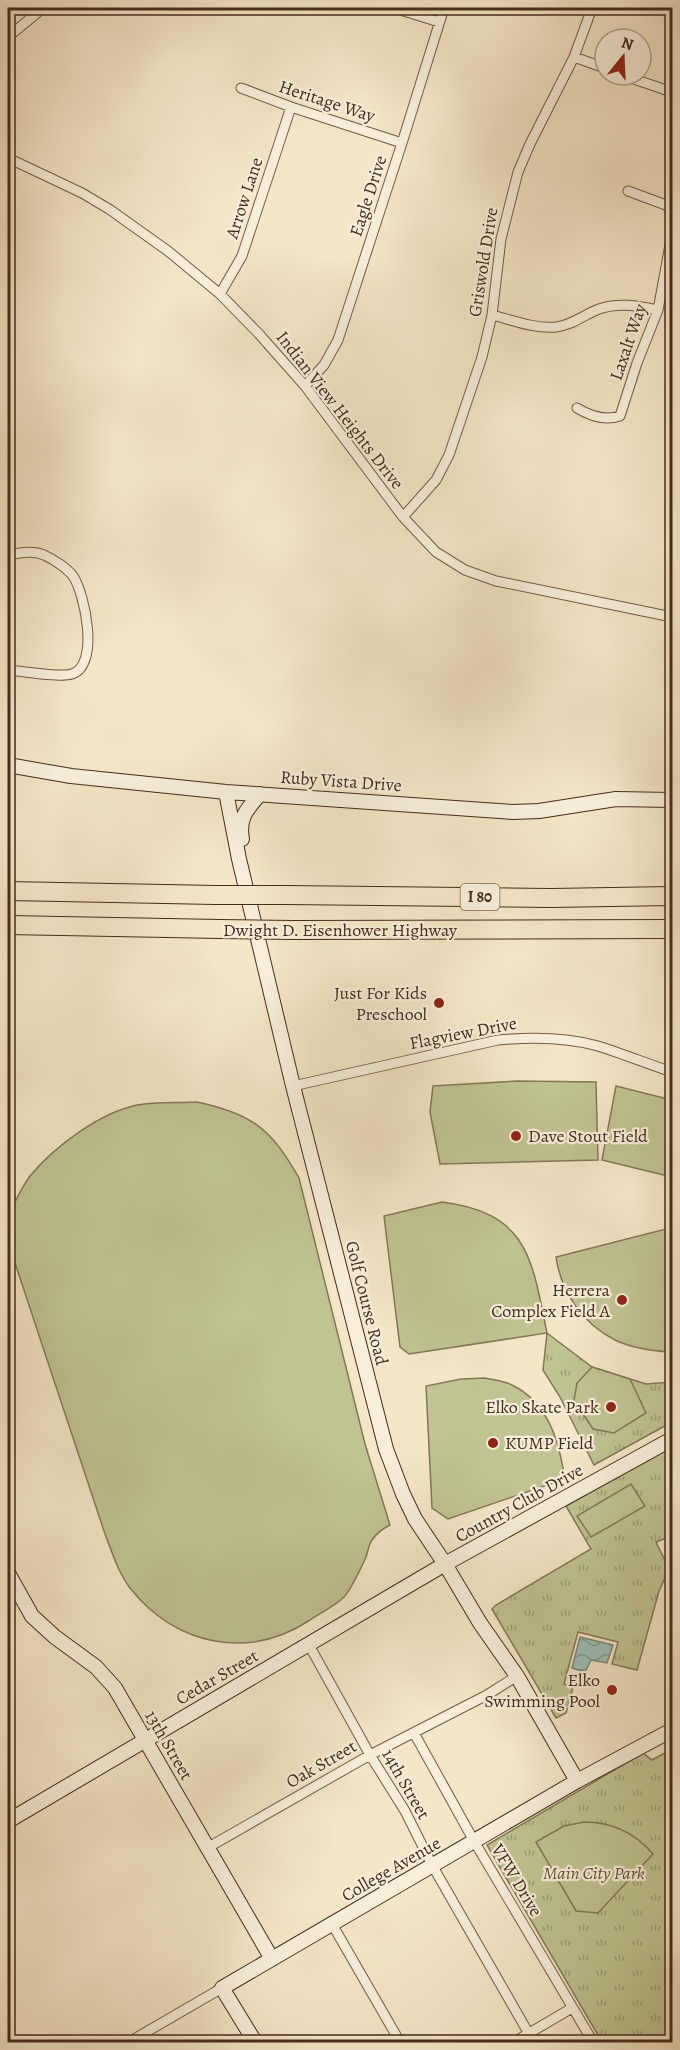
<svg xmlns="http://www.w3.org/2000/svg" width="680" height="2050" font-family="Alegreya,serif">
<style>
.park{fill:url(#park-tufts);stroke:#837757;stroke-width:1.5}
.garden{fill:#c0c392;stroke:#837757;stroke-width:1.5}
.water{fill:url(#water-waves);stroke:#7a847a;stroke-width:1.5}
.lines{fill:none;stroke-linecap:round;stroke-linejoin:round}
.street-casing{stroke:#725a47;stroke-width:11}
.secondary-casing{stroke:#462b1c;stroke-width:16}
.highway-casing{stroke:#462b1c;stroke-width:20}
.street{stroke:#f8efdb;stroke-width:9}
.secondary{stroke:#f8efdb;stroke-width:14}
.highway{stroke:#f4e6c7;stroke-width:18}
.highway-bridge-casing{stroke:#462b1c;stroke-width:20;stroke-linecap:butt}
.highway-bridge{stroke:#f4e6c7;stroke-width:18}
.poi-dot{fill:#8f2418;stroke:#f8efdb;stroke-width:2}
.labels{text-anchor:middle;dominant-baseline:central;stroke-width:4.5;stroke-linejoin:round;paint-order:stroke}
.shield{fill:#f8efdb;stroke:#7b6655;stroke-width:1.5}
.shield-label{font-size:16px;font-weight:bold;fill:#462b1c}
.street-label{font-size:18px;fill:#462b1c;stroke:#f8efdb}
.poi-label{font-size:18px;fill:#462b1c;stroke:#f8efdb;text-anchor:end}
.park-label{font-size:18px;font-style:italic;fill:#64513a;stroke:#f8efdb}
</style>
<defs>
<pattern id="park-tufts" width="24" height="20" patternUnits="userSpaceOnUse" patternTransform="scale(1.5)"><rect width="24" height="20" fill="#c0c392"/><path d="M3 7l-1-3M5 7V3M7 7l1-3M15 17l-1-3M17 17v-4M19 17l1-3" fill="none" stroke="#9e9f76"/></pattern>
<pattern id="water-waves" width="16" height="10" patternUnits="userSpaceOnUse" patternTransform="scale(1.5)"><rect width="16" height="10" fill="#9cbfb9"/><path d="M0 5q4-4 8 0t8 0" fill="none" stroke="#819b96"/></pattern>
</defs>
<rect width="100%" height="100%" fill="#f4e6c7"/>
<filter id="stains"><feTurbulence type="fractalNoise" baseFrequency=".00333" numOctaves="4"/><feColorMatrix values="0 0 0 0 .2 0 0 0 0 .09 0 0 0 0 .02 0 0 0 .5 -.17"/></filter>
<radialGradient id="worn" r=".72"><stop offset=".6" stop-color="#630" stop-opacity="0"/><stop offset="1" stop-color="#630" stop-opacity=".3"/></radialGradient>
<path class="park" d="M547 1333 592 1367 646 1384 672 1382V1422L594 1465 560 1397 543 1370Z
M672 1447V1536L656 1542 669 1569 659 1591 637 1670 612 1664 618 1642 578 1632 564 1684 573 1687 566 1713 556 1718 492 1609 496 1605 591 1549 566 1506Z
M672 1749V2042H602L487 1845 643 1753 652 1760Z"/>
<path class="garden" d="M517 1081 596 1082 598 1160 440 1164 430 1112 433 1086Z
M616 1086 672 1100V1177L602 1160Z
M197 1102C253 1114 271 1129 299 1178L365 1444 390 1525C384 1528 376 1534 372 1540 369 1544 368 1551 366 1557 361 1568 352 1588 344 1597 335 1606 320 1613 310 1620 248 1661 175 1645 130 1588 118 1572 112 1552 105 1534L8 1242V1177L16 1200C20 1192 25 1183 30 1176 54 1147 99 1113 137 1105 156 1102 177 1103 197 1102Z
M442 1202C529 1213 532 1260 547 1333L409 1354 400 1347 384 1216Z
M666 1229 672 1233V1352H670C652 1351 632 1348 615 1340 583 1324 561 1292 556 1257Z
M592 1367 630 1379 646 1413 614 1433 593 1429 574 1400 577 1383Z
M485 1378C494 1380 505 1381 512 1385 549 1403 559 1442 565 1479L448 1519 432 1508 426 1386 461 1379Z
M631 1484 645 1506 591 1537 577 1516Z
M584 1822C611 1822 635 1833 653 1854L598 1913 576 1911 536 1842 564 1826Z"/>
<path class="water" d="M580 1637 613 1645 607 1663 591 1660 585 1672 572 1668Z"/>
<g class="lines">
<defs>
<path id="street" d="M394 8 439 22
M8 37 43 8
M574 57 605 68
M622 75 672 92
M241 88 291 107 402 143
M8 158 82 193 109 209 168 251 220 294 259 334 305 386 403 517 436 552 465 570 496 581 672 617
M628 191 666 205 672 213
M220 294 242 256 291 107
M492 315C512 320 535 329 556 327 573 325 583 315 599 309 619 302 638 306 658 310
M305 386 324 365 338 340 402 143 444 8
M577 408C590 416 605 421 620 416L637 363 658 310 672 234
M403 517 436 480 449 455 482 357 492 315 501 239 518 172 530 144 574 57 592 8
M8 555C20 553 32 550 44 555 53 559 67 568 73 576 85 594 100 665 72 674 59 678 23 671 8 670
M293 1086 498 1040C531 1037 566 1037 598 1046 623 1054 648 1064 672 1072
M309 1645 370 1755 405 1811 432 1865 529 2034
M414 1733 474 1841 593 2042
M207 1848 370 1755 487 1695 517 1676
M332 1924 400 2042
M129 2042 222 1988
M514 2042 572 2008"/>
<path id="secondary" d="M8 765 71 776 226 792 513 812 539 811 616 799 672 800
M226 792 239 859 293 1086 386 1449 403 1494 415 1519 445 1564 480 1623 517 1676 577 1781
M242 839C238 818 247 809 260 794
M8 1573 32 1616 55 1637 96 1667 115 1688 272 1959
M8 1821 445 1564 672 1439
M255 2042 222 1988 577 1781 672 1730"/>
<path id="highway" d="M8 891 216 895
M287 895 551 898 672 896
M8 925 220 929
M294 930 672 929"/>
</defs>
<use href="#street" class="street-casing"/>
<use href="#secondary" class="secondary-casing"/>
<use href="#highway" class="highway-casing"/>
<use href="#street" class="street"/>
<use href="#secondary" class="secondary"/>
<use href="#highway" class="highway"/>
<defs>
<path id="highway-bridge" d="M216 895H287
M220 929 294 930"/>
</defs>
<use href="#highway-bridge" class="highway-bridge-casing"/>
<use href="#highway-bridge" class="highway-bridge"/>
</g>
<g class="poi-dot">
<circle cx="439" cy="1003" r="6"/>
<circle cx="516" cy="1136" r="6"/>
<circle cx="622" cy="1300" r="6"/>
<circle cx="611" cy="1407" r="6"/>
<circle cx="493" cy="1443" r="6"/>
<circle cx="612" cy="1690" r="6"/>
</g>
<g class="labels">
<rect class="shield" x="460.5" y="884" width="39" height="26" rx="4.5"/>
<g class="shield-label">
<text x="480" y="897">I 80</text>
</g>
<g class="street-label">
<text transform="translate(327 101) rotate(18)">Heritage Way</text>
<text transform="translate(368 196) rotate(-72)">Eagle Drive</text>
<text transform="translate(244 198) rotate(-72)">Arrow Lane</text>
<text transform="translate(483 262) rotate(-81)">Griswold Drive</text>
<text transform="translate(628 342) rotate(-71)">Laxalt Way</text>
<text transform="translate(340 410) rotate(52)">Indian View Heights Drive</text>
<text transform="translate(341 781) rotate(4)">Ruby Vista Drive</text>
<text x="340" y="930">Dwight D. Eisenhower Highway</text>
<text transform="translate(463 1033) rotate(-11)">Flagview Drive</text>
<text transform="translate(367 1303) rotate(76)">Golf Course Road</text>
<text transform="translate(519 1503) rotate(-29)">Country Club Drive</text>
<text transform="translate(217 1677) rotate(-30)">Cedar Street</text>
<text transform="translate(169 1745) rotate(60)">13th Street</text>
<text transform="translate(321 1764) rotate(-30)">Oak Street</text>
<text transform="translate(406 1784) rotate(60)">14th Street</text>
<text transform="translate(391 1869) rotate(-30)">College Avenue</text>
<text transform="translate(517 1880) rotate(59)">VFW Drive</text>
</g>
<g class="poi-label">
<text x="427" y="993">Just For Kids<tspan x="427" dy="21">Preschool</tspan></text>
<text x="528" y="1136" text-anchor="start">Dave Stout Field</text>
<text x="610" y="1290">Herrera<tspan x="610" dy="21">Complex Field A</tspan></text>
<text x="599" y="1407">Elko Skate Park</text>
<text x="505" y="1443" text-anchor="start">KUMP Field</text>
<text x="600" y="1680">Elko<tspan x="600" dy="21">Swimming Pool</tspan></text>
</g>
<g class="park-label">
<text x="594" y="1873">Main City Park</text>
</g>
</g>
<rect width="680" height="2050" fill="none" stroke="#f4e6c7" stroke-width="30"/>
<rect x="9" y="9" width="662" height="2032" fill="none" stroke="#462b1c" stroke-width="3"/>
<rect x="15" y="15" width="650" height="2020" fill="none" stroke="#462b1c" stroke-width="1.5"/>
<g transform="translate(623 57) rotate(18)"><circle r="28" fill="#f8efdb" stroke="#b1a18f" stroke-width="1.5"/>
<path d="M0-4.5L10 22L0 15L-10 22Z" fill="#8f2418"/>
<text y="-9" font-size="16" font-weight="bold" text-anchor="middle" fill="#462b1c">N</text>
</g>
<rect width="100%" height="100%" filter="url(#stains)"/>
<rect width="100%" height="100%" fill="url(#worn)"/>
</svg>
